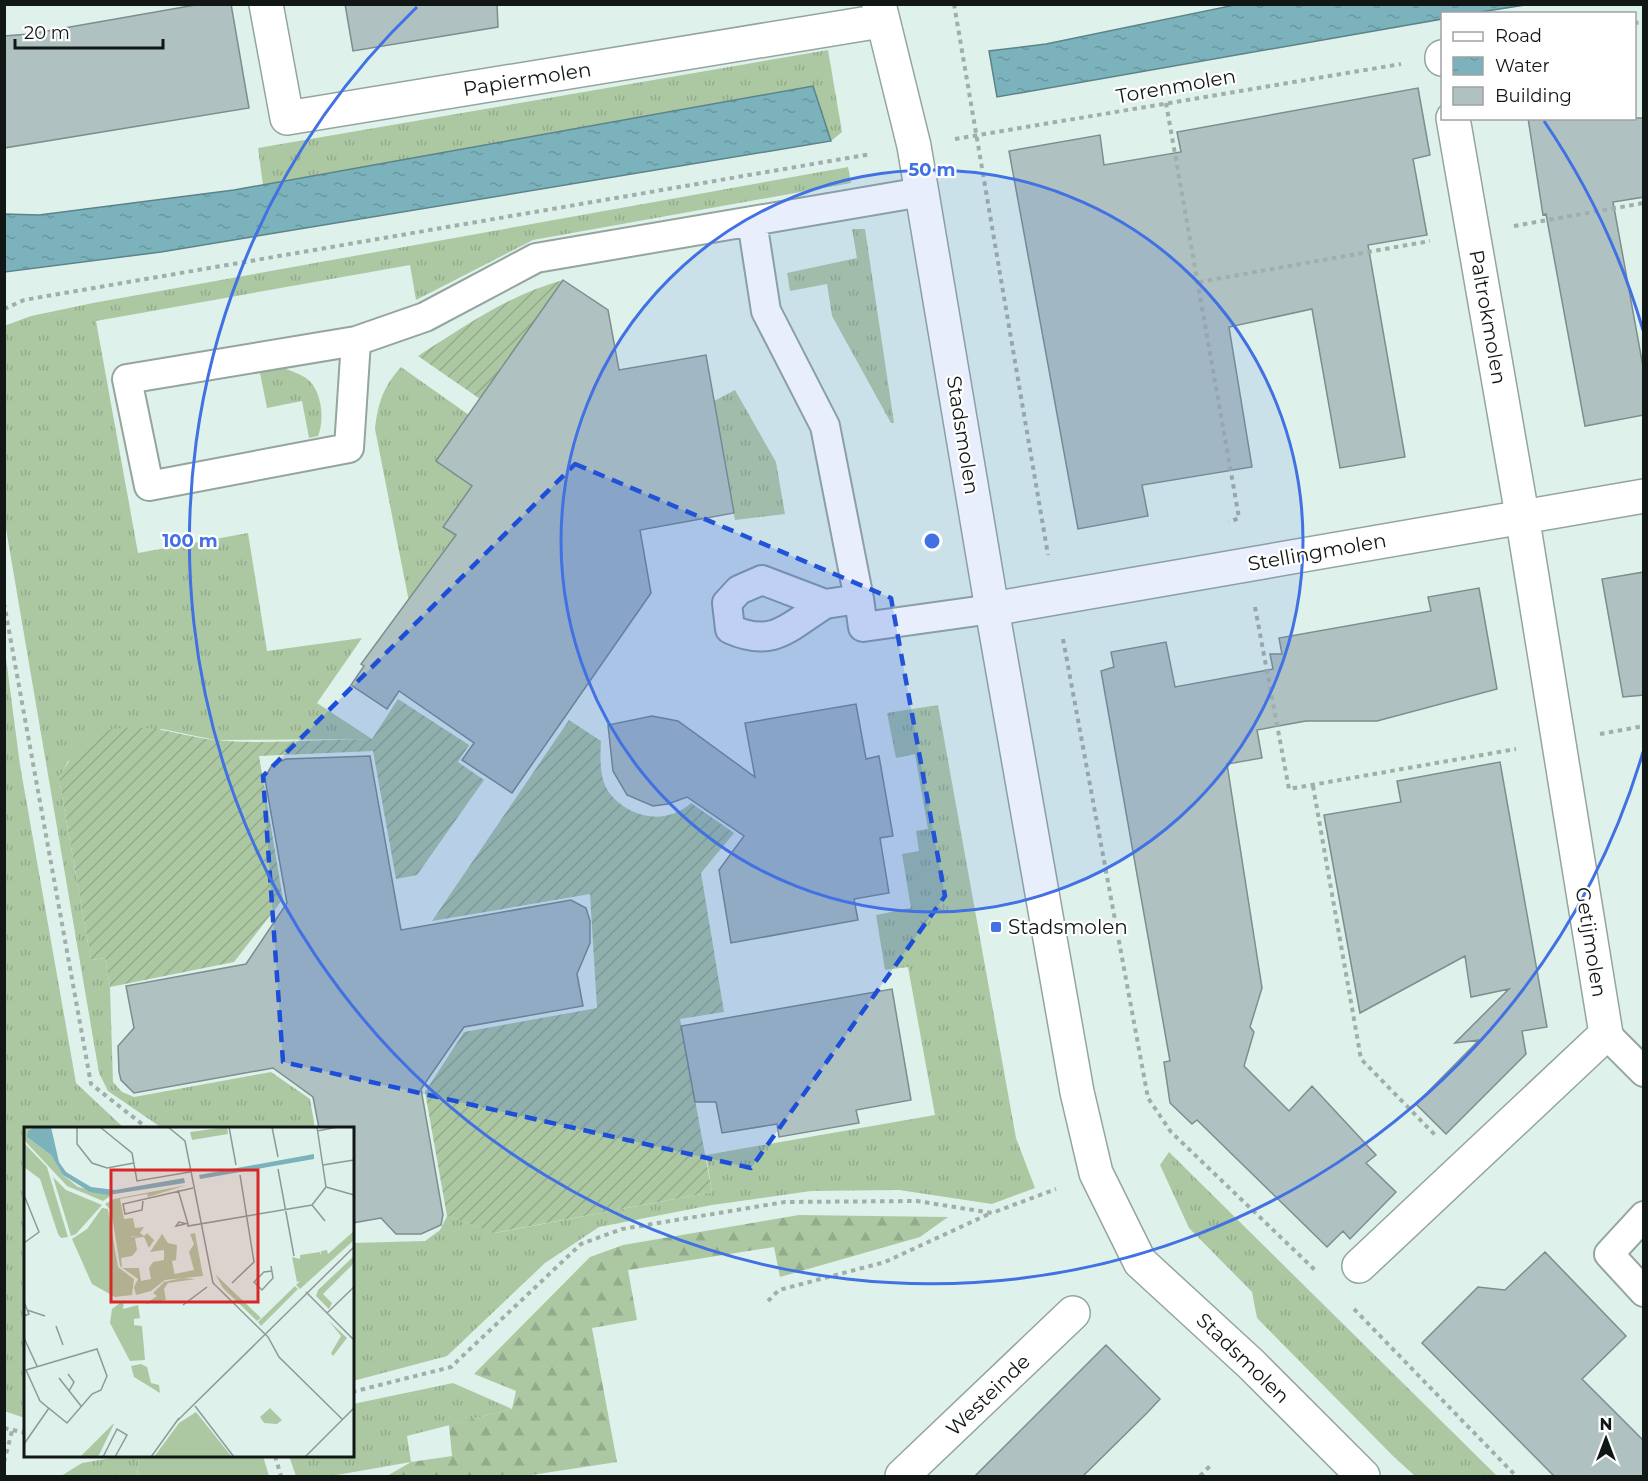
<svg xmlns="http://www.w3.org/2000/svg" width="1648" height="1481" font-family="Montserrat,sans-serif">
<style>
.grass{fill:url(#grass-tufts)}
.forest{fill:url(#forest-firs)}
.park{fill:#acc8a3}
.garden{fill:url(#garden-furrows)}
.water{fill:url(#water-ripples);stroke:#5b848a;stroke-width:1.5}
.building{fill:#afc2c1;stroke:#7c8e8d;stroke-width:1.5}
.lines{fill:none;stroke-linecap:round;stroke-linejoin:round}
.service-casing{stroke:#94a5a0;stroke-width:32}
.minor-casing{stroke:#94a5a0;stroke-width:36}
.path{stroke:#a0afaa;stroke-width:4;stroke-dasharray:4.5 4.5;stroke-linecap:butt}
.service{stroke:#fff;stroke-width:28}
.minor{stroke:#fff;stroke-width:33}
.marked{fill:#1d4ed8;fill-opacity:0.2;stroke:#1d4ed8;stroke-width:4.5;stroke-dasharray:12 8;stroke-linejoin:round}
.ring{fill:none;stroke:#4171e2;stroke-width:3}
.poi-dot{fill:#4171e2;stroke:#fff;stroke-width:2}
.labels{text-anchor:middle;dominant-baseline:central;stroke-width:4.5;stroke-linejoin:round;paint-order:stroke}
.street-label{font-size:20px;fill:#111715;stroke:#fff}
.poi-label{font-size:20px;fill:#111715;stroke:#fff;text-anchor:start}
.inset-road{fill:none;stroke:#8d9a95;stroke-width:1.5}
.view{fill:#d62828;fill-opacity:0.15;stroke:#d62828;stroke-width:3}
.inset-edge{fill:none;stroke:#111715;stroke-width:3}
.centre{fill:#4171e2;stroke:#fff;stroke-width:3}
.ring-label{font-size:18px;text-anchor:middle;font-weight:bold;fill:#4171e2;stroke:#fff;stroke-width:4.5;stroke-linejoin:round;paint-order:stroke}
</style>
<defs>
<pattern id="grass-tufts" width="24" height="20" patternUnits="userSpaceOnUse" patternTransform="scale(1.5)"><rect width="24" height="20" fill="#acc8a3"/><path d="M3 7l-1-3M5 7V3M7 7l1-3M15 17l-1-3M17 17v-4M19 17l1-3" fill="none" stroke="#93ab8b"/></pattern>
<pattern id="forest-firs" width="22" height="20" patternUnits="userSpaceOnUse" patternTransform="scale(1.5)"><rect width="22" height="20" fill="#acc8a3"/><path d="M5 1l3.5 6h-7zM16 11l3.5 6h-7z" fill="#93ab8b"/></pattern>
<pattern id="garden-furrows" width="10" height="10" patternUnits="userSpaceOnUse" patternTransform="scale(1.5)"><rect width="10" height="10" fill="#acc8a3"/><path d="M-1 1l2-2M0 10L10 0M9 11l2-2" fill="none" stroke="#93ab8b"/></pattern>
<pattern id="water-ripples" width="26" height="14" patternUnits="userSpaceOnUse" patternTransform="scale(1.5)"><rect width="26" height="14" fill="#7bb2bc"/><path d="M2 4q2-2 4 0t4 0M15 11q2-2 4 0t4 0" fill="none" stroke="#6998a1"/></pattern>
</defs>
<rect width="100%" height="100%" fill="#dff1eb"/>
<path class="grass" d="M828 50 842 132 831 141 813 86 263 185 258 148Z
M848 167 851 183 533 240 416 300 410 265 96 321 138 553 248 533 267 651 362 638 317 703 372 739 215 740 162 729 68 761 59 779 91 960 105 958 110 987 113 1082 122 1092 134 1097 271 1072 310 1099 315 1128H162L108 1091 99 1073 5 523 4 326 31 316 93 303Z
M852 229H865L894 423H891L832 316 827 284 790 291 787 273 857 258Z
M401 367 469 415 472 486 444 527 456 535 421 584 412 617 375 429C378 403 383 387 401 367Z
M284 368C291 371 300 374 306 378 322 389 325 420 318 436L309 438 302 401 267 408 260 373Z
M735 390 776 462 785 514 735 520 714 401Z
M5 651 20 765 76 1083 124 1128H26L25 1418 4 1411Z
M938 705 1016 1138 1035 1188 992 1204 899 1190 811 1191 712 1205 599 1227 545 1263 447 1356 353 1381V1243L425 1241 440 1230 447 1216 495 1233 712 1192 706 1155 935 1115 908 967 885 970 876 915 911 908 902 854 919 851 916 831 928 829 915 754 896 758 887 713Z
M1169 1152 1497 1476H1415L1393 1456 1257 1318 1252 1292 1189 1228 1160 1165Z
M453 1383 512 1409 407 1436 411 1462 331 1476H296L289 1456H352L353 1404Z
M123 1456H139L137 1476H61L82 1463Z"/>
<path class="forest" d="M799 1215 948 1217 920 1237 780 1277 774 1247 628 1270 637 1320 592 1328 617 1462 525 1476H387L411 1462 452 1456 449 1425 512 1409 516 1391 474 1374 590 1257 623 1245Z"/>
<path class="park" d="M139 1456H263L269 1476H137Z"/>
<path class="garden" d="M563 280 480 399 418 356C465 326 509 295 563 280Z
M398 699 469 745 458 762 484 780 417 875 396 879 373 751 259 756 283 899 234 962 110 987 105 958 91 960 59 779C68 759 84 738 106 731 143 720 179 736 215 740 264 745 322 739 372 739Z
M569 720 601 741C600 758 599 781 611 795 632 819 667 825 691 803L734 833 701 873 724 1012 680 1019 712 1192 494 1233 447 1216 425 1092 464 1032 597 1008 590 894 432 921Z"/>
<path class="water" d="M1235 5V4L1525 5 1474 13 1442 14V19L997 97 989 51 1046 44Z
M813 86 831 141 161 252 5 272V214L39 215 234 190Z"/>
<path class="building" d="M201 4H231L249 108 4 148V36L30 34Z
M345 4H497L498 27 353 51Z
M1418 88 1430 155 1413 159 1427 235 1368 245 1405 457 1340 468 1312 309 1229 327 1252 467 1142 485 1148 516 1078 529 1009 151 1100 135 1104 165 1181 152 1177 132Z
M1528 118H1644V197L1613 202 1644 372V415L1585 426 1546 214 1543 215Z
M563 280 608 310 619 370 706 355 734 513 640 530 651 593 512 793 462 760 474 743 399 691 387 709 351 685 364 666 361 664 456 535 443 527 472 486 436 461Z
M1644 572V695L1623 697 1602 579Z
M1479 588 1497 689 1377 721H1306L1257 730 1262 758 1227 764 1262 988 1250 1027 1254 1032 1244 1066 1289 1111 1312 1086 1376 1155 1366 1163 1396 1192 1350 1239 1343 1231 1327 1247 1197 1120 1192 1124 1170 1103 1164 1062 1170 1061 1101 671 1114 667 1111 652 1166 642 1175 687 1273 669 1270 654H1282L1279 638 1431 611 1428 597Z
M856 704 866 759 879 756 893 836 880 838 889 893 854 899 858 920 731 943 719 870 744 836 687 797 668 804 653 806 627 795 613 771 608 725 652 716 678 721 755 777 745 723Z
M370 756 401 930 571 900 586 908 590 921V943L577 974 583 1006 464 1027 421 1089 443 1215 441 1225 421 1234H396L381 1218 352 1223V1128H319L313 1097 273 1068 134 1093 121 1080 119 1072 118 1046 134 1028 126 986 246 964 287 903 266 785 265 777 272 765 286 759Z
M1500 762 1547 1027 1522 1031 1526 1054 1446 1134 1416 1104 1479 1040 1455 1043 1509 989 1471 997 1465 956 1360 1013 1324 815 1401 802 1397 781Z
M892 989 911 1100 856 1110 859 1123 779 1137 777 1124 722 1133 716 1102H695L681 1026Z
M1545 1252 1626 1336 1582 1379 1644 1441V1476H1554L1422 1343 1478 1287 1505 1290Z
M1106 1345 1160 1399 1147 1413 1083 1476H975Z"/>
<g class="lines">
<defs>
<path id="service" d="M752 221 766 311 825 426 859 599
M356 341 349 448 149 486 127 379 356 341 425 317 536 258 922 192
M825 604C789 626 774 649 730 629L727 603 739 590 762 580 825 604 859 599 863 627 992 609
M1606 1034 1644 1072
M1644 1216 1609 1254 1644 1292"/>
<path id="minor" d="M266 4 287 118 881 21
M879 4 914 146 992 609 1077 1092 1096 1173 1140 1262 1251 1364 1363 1476
M1442 57V59
M992 609 1644 496
M1359 1266 1606 1034 1522 515 1453 118
M902 1476 1073 1313"/>
</defs>
<use href="#service" class="service-casing"/>
<use href="#minor" class="minor-casing"/>
<path class="path" d="M954 4 1048 555
M1634 23 1644 22
M1166 103 1239 518 1229 522
M955 139 1401 64
M1514 226 1644 203
M1199 282 1430 241
M4 309 24 300 871 154
M4 603 91 1084 147 1128
M1255 607 1289 789 1516 749
M1063 639 1148 1098 1171 1132 1317 1272
M1600 734 1644 726
M1313 786 1361 1059 1435 1135
M768 1301 779 1290 885 1262 991 1213
M1354 1309 1516 1476
M352 1392 451 1367 581 1244 622 1229 785 1202 917 1201 992 1213 1056 1189
M4 1428 26 1433
M275 1456 281 1476
M4 1462 12 1431
M1200 1476 1212 1464"/>
<use href="#service" class="service"/>
<use href="#minor" class="minor"/>
</g>
<path class="marked" d="M575 464 891 598 945 896 751 1168 283 1062 263 776Z"/>
<circle cx="932" cy="541" r="371" fill="#4171e2" fill-opacity=".12"/>
<g class="ring">
<circle cx="932" cy="541" r="371"/>
<path d="M1643 752A742 742 0 1 1 417 7M1544 121A742 742 0 0 1 1643 330"/>
</g>
<rect class="poi-dot" x="990" y="921" width="12" height="12" rx="3"/>
<g class="labels">
<g class="street-label">
<text transform="translate(527 79) rotate(-9)">Papiermolen</text>
<text transform="translate(1176 86) rotate(-10)">Torenmolen</text>
<text transform="translate(1488 317) rotate(80)">Paltrokmolen</text>
<text transform="translate(963 435) rotate(81)">Stadsmolen</text>
<text transform="translate(1317 552) rotate(-10)">Stellingmolen</text>
<text transform="translate(1591 942) rotate(81)">Getijmolen</text>
<text transform="translate(1243 1358) rotate(44)">Stadsmolen</text>
<text transform="translate(988 1395) rotate(-44)">Westeinde</text>
</g>
<g class="poi-label">
<text x="1008" y="927">Stadsmolen</text>
</g>
</g>
<g transform="translate(24 1127)">
<rect width="330" height="330" fill="#dff1eb"/>
<path d="M12 0 3 10 27 28 39 48 54 60 88 68 79 74 43 59 0 13V1ZM0 16 23 40 44 110 37 111 34 107 16 52 0 40ZM29 50 42 63 78 78 52 107 47 109ZM163 58 124 70 123 67 96 72 100 92 109 91 111 101 120 100 116 106 120 109H107L97 129 98 141H115L117 154 170 143 165 125 170 117 166 107 171 106 179 149 141 153 127 164 112 168 110 160 114 152 97 140 96 139 87 83 81 77 90 72ZM78 81 84 82 94 140 110 152 108 168 91 170 68 157 48 112 63 102ZM330 104V113L276 162 272 158 276 154 273 155 268 130 276 132V128L296 125 297 128V124L303 123 304 127ZM191 147 237 191 233 194 199 161ZM271 159 274 162 237 199 234 195ZM100 173 99 182 114 178 116 191 110 192V198L118 199 121 233 106 234 86 196 88 182ZM304 193 323 211 309 229 307 226 317 209ZM117 237 123 240 127 256 135 258 136 266 110 250 107 239ZM246 281 258 293 253 297 240 296 236 290Z" fill="#acc8a3"/>
<path d="M203 0 204 7 168 13 166 5ZM330 129V136L299 167 308 176 305 182 292 169 294 163ZM158 151 172 152 144 156 140 162 142 173 121 177 133 169 129 166 140 155ZM90 297 74 330H56L89 297Z" fill="#acc8a3"/>
<path d="M172 285 208 330H130L155 296Z" fill="#acc8a3"/>
<path d="M123 106 130 113 125 121 120 110 111 111 113 123 108 129 97 131 95 110 120 109ZM138 107 144 116 153 118 152 133 148 134 151 149 131 153 127 152 125 141 129 135 140 133V123L126 125Z" fill="#acc8a3"/>
<path d="M12 0H27L35 35 42 45 67 60 91 63 160 51 161 56 84 68 66 65 39 48 27 28 3 10 4 4ZM290 27V32L176 52 175 48Z" fill="#7bb2bc"/>
<path class="inset-road" d="M53 0V17L68 36 83 41 110 36M76 0 108 26 113 54 166 45M144 0 161 14 189 156 244 210 255 230 318 292M205 0 212 38M248 0 254 30M293 4 314 0M299 38 330 33M254 42 270 129M302 60 330 68M154 63 164 97M0 68 15 105 0 116M119 74 118 83 101 87 99 77 169 61M288 78 301 94M161 97 152 99 155 95 164 97V99L288 78 302 60 293 0M247 139 249 151 238 163 230 155 240 145 248 144M208 156 230 135 216 48M282 165 330 213M0 175 5 187 0 189M159 178 183 160M3 183 21 189M303 186 330 160M32 199 39 218M0 211 13 239M73 222 83 249 77 263 68 267 43 296 16 274 2 243ZM44 247 50 255 45 264M35 251 57 279M171 279 210 330M153 294 330 120M0 317 25 281M79 330 93 302 103 308 91 330M127 330 155 291M281 330 330 281"/>
<path class="view" d="M87 43H234V175H87Z"/>
<rect width="330" height="330" class="inset-edge"/>
</g>
<circle cx="932" cy="541" r="9" class="centre"/>
<g class="ring-label">
<text x="932" y="176">50 m</text>
<text x="190" y="547">100 m</text>
</g>
<rect width="1648" height="1481" fill="none" stroke="#111715" stroke-width="12"/>
<rect x="1441" y="12" width="195" height="108" fill="#ffffff" stroke="#a0a2a1" stroke-width="1.5"/>
<rect x="1453" y="32" width="30" height="9" fill="#ffffff" stroke="#a0a2a1" stroke-width="1.5"/>
<text x="1495" y="42" font-size="18" fill="#111715">Road</text>
<rect x="1453" y="57" width="30" height="18" fill="url(#water-ripples)" stroke="#a0a2a1" stroke-width="1.5"/>
<text x="1495" y="72" font-size="18" fill="#111715">Water</text>
<rect x="1453" y="87" width="30" height="18" fill="#afc2c1" stroke="#a0a2a1" stroke-width="1.5"/>
<text x="1495" y="102" font-size="18" fill="#111715">Building</text>
<g transform="translate(1606 1439)" stroke="#ffffff" stroke-width="4.5" paint-order="stroke">
<path d="M0-4.5L10 22L0 15L-10 22Z" fill="#111715"/>
<text y="-9" font-size="16" font-weight="bold" text-anchor="middle" fill="#111715">N</text>
</g>
<path d="M15 39v9h148v-9" fill="none" stroke="#111715" stroke-width="3"/>
<text x="24" y="39" font-size="18" fill="#111715" stroke="#ffffff" stroke-width="4.5" paint-order="stroke">20 m</text>
</svg>
